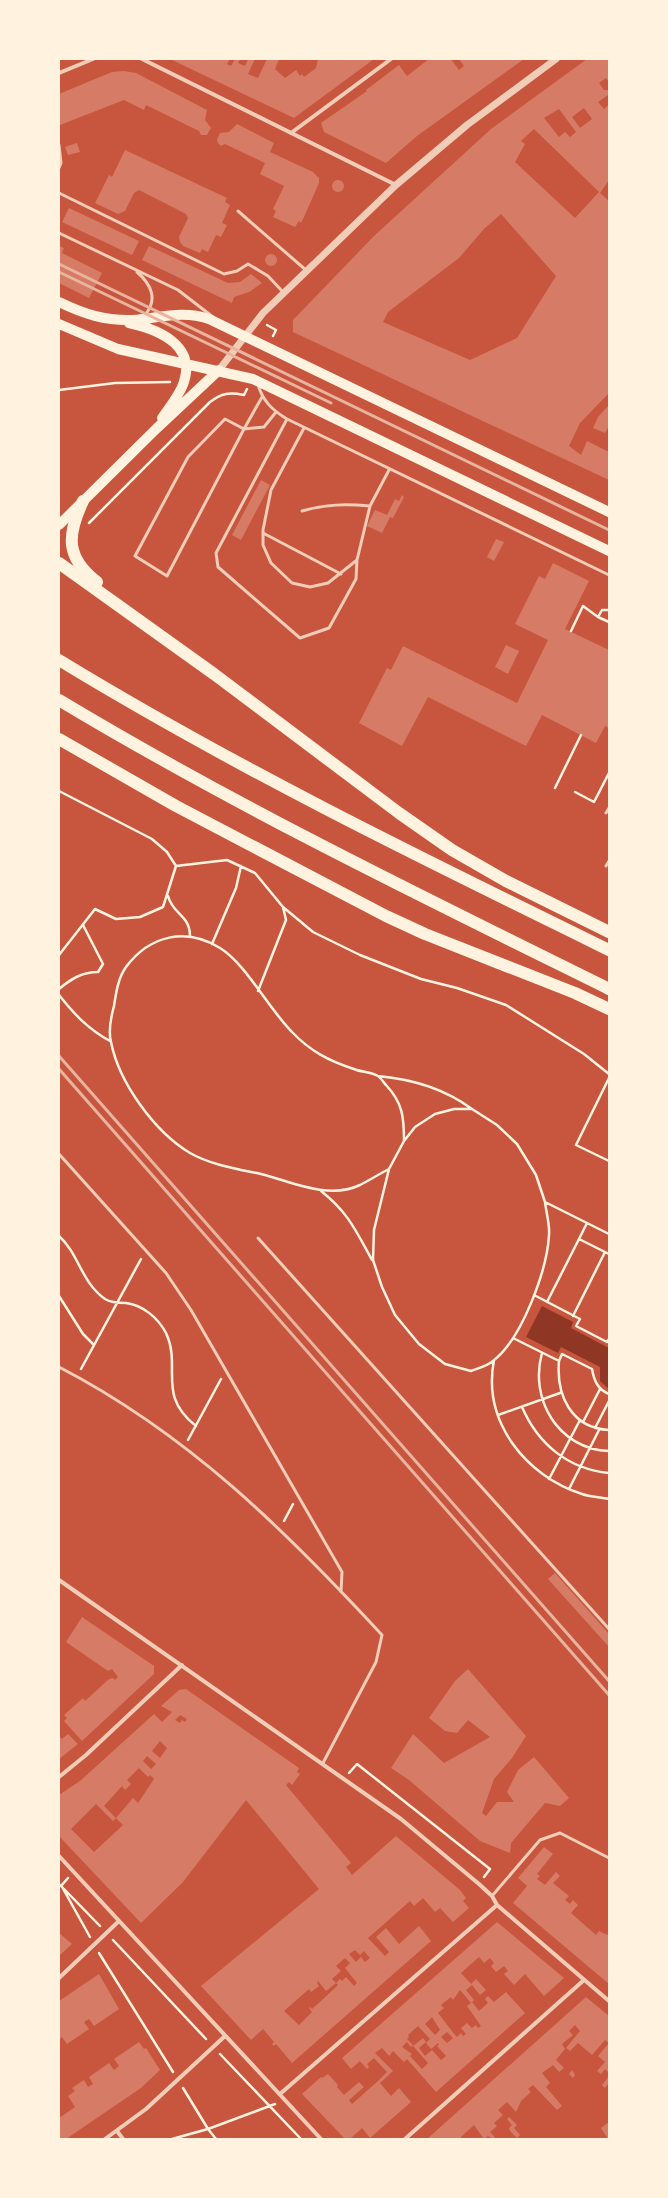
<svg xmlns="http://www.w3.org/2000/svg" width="668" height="2198" font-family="'Sofia Sans Condensed',sans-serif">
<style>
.water{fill:#8f3625}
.building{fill:#d67c66;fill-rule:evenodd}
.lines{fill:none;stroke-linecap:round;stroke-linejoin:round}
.path{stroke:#fff3e0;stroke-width:2.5}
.service{stroke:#f1ccb7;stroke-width:3}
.minor{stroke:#f1ccb7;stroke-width:4}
.tertiary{stroke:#f1ccb7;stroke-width:7}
.primary{stroke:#fff3e0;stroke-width:10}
.motorway{stroke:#fff3e0;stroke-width:12}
.rail{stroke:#e9b49f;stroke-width:3}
</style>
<rect width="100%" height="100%" fill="#c8553d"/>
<path class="water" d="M542 1306 573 1322 571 1328 609 1348V1389L600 1381V1367L561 1347 558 1353 526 1337Z"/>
<path class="building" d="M170 59H230L227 64 231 66 235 59H240L238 63 245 66 248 59H255L248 74 258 78 267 59H279L275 69 285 78 296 70 300 76 302 74 304 77 316 68 318 59H374L294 118Z
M429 59H451L459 70 464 66 459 59H524L417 136 386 163 324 132 321 123 367 91 366 90 399 65 407 76Z
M587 59H609V82L606 78 599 83 604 90H609V97L608 95 598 102 604 109 609 104V180L600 193 609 201V393L580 423 569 446 581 455 587 441 609 452V480L293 332V320L374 236 491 129ZM584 108 592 119 580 128 572 117ZM559 109 576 132 570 137 565 132 559 137 544 118ZM534 129 599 192 575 218 515 162 525 144 521 141ZM501 214 556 276 517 338 470 360 383 322 388 312 459 258 484 229Z
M124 71 136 73 207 110 205 120 211 128 207 135H201L199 131 146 105 144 110 124 100 60 125 59 94 112 72Z
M237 124 274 143 270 152 313 172 319 178V183L304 217 301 223 299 221 295 227 273 217 276 211 273 209 284 186 260 174 265 163 225 144 221 146 218 143 217 140 220 133 229 132Z
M77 143 80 152 68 155 65 147Z
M125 150 227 198 225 202 230 205 222 223 227 225 221 237 216 235 208 252 202 249 200 253 183 246 180 242 179 237 188 218 186 214 139 190 134 193 125 211 118 214 95 203 109 175 112 177Z
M332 186a6 6 0 1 1 12 0a6 6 0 1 1-12 0Z
M69 208 139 241 132 255 62 222Z
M59 246 64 248 62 253 102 273 89 298 59 283Z
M149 246 228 283 240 282 251 274 262 283 249 292 234 297 232 303 142 260Z
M265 260a6 6 0 1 1 12 0a6 6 0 1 1-12 0Z
M609 405V426L605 433 593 428 598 417Z
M261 480 270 485 241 540 232 535Z
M402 495 404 497 393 518 390 517 382 533 367 526 375 510 387 515 395 499 399 501Z
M496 539 504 542 494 561 487 557Z
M553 563 589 581 565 629 609 650V728L605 726 596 743 542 715 526 746 428 697 402 746 359 723 387 668 391 670 403 646 517 703 548 640 515 624 539 576 545 579Z
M506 645 519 651 508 674 495 667Z
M555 1573 609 1634V1647L548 1579Z
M82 1617 154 1666V1674L82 1741 64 1721 67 1718 64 1715 83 1698 85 1701 109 1679 113 1678 115 1680 118 1677 112 1669 108 1671 66 1642Z
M468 1669 526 1736 512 1758 494 1779 482 1813 486 1816 497 1802H514L507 1792 518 1770 534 1757 569 1798 560 1806 545 1803 511 1843 510 1853 480 1841 409 1780 391 1768 413 1734 444 1763 490 1737 468 1720 457 1733 445 1731 429 1718 455 1681Z
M186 1689 299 1768 297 1772 300 1774 292 1785 289 1782 286 1785 351 1863 346 1867 352 1875 396 1836 460 1890 466 1898 463 1901 469 1908 453 1922 440 1908 435 1912 423 1898 414 1906 410 1901 383 1925 368 1938 385 1956 389 1952 376 1937 386 1928 399 1944 419 1926 431 1941 292 2063 276 2044 274 2046 272 2044 274 2042 263 2029 251 2040 201 1986 319 1889 246 1800 183 1882 141 1923 59 1836V1795L80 1781 154 1714 162 1722 172 1712 161 1706 179 1690ZM180 1715 187 1719 185 1722 182 1720 180 1723 175 1720ZM160 1741 167 1748 160 1758 152 1751ZM147 1756 156 1764 151 1769 143 1761ZM139 1768 148 1777 150 1775 154 1779 138 1803 133 1798 116 1818 104 1806 122 1786 125 1790 131 1784 127 1780ZM96 1804 113 1821 116 1818 123 1825 94 1852 71 1829ZM355 1950 360 1955 364 1951 370 1958 365 1962 361 1957 356 1962 349 1954ZM345 1958 350 1963 345 1968 357 1983 354 1986 346 1977 342 1981 340 1979 336 1983 338 1985 320 2002 312 2009 310 2007 309 2008 312 2012 299 2025 284 2011 309 1989 311 1992 319 1986 317 1983 318 1981 326 1991 336 1983 332 1979 341 1971 336 1966Z
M68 1734 78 1744 59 1759V1736L62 1739Z
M544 1847 553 1854 537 1874 540 1876 537 1879 545 1885 556 1872 560 1876 553 1883 569 1896 565 1900 570 1904 573 1900 578 1905 571 1913 596 1935 599 1931 607 1935 609 1932V1984L513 1903 527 1886 518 1878Z
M497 1922 564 1978 544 1996 525 1974 514 1985 504 1974 508 1971 504 1966 496 1972 491 1966 494 1963 490 1958 484 1963 479 1957 461 1973 471 1984 476 1979 486 1990 480 1995 472 1985 466 1990 474 2000 471 2003 460 1990 453 2000 451 1997 441 2005 444 2008 438 2013 455 2035 457 2037 461 2033 463 2036 466 2034 461 2028 467 2023 472 2028 476 2025 478 2028 481 2026 467 2006 472 2002 479 2011 488 2003 485 1999 488 1996 494 2002 506 1992 525 2013 436 2092 407 2059 404 2062 393 2051 389 2056 382 2048 375 2053 393 2071 380 2083 391 2096 399 2088 411 2102 370 2138 362 2128 350 2139H345L302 2094 321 2077 322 2078 328 2074 338 2085 337 2087 344 2095 359 2082 364 2087 349 2100 352 2104 378 2081 387 2072 374 2058 367 2064 369 2067 367 2069 360 2061 351 2069 342 2058ZM432 2017 440 2030 435 2035 425 2024ZM418 2026 430 2039 426 2043 431 2049 438 2043 439 2045 437 2046 446 2056 441 2060 432 2050 425 2056 419 2048 426 2042 423 2038 413 2046 428 2063 422 2069 410 2056 412 2054 402 2047 407 2042 411 2047 413 2045 407 2039 409 2037 408 2035ZM447 2032 453 2038 447 2043 441 2037Z
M59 1933 72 1944 59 1956Z
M99 1974 119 2009 94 2026 89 2019 84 2022 89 2029 67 2044 62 2037 59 2040V2001Z
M586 1997 609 2016V2073L605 2069 601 2074 597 2071 605 2062 598 2056 609 2043 605 2040 592 2055 578 2043 570 2051 566 2048 580 2031 575 2025 569 2031 573 2035 562 2044 565 2049 556 2060 564 2068 559 2072 553 2065 542 2073 550 2083 546 2087 562 2106 557 2110 533 2085 528 2089 531 2092 521 2101 516 2112 507 2102 498 2110 503 2115 494 2123 497 2126 490 2132 495 2137 493 2139 488 2136 484 2139 474 2125 461 2137 462 2139H427Z
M139 2042 144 2049 146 2048 160 2070 141 2088 66 2139H59V2118L75 2107 68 2096 75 2091 72 2088 84 2080 88 2087 93 2084 89 2077 109 2063 114 2070 119 2066 114 2059Z
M572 2070 575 2075 573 2078 569 2074Z
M609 2076V2083L605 2088 602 2085Z
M509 2117 517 2125 514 2128 520 2135 517 2138 510 2131 509 2128 512 2125 507 2119Z
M609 2122V2139H608L601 2128Z"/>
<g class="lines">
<path class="path" d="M267 325 276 330 273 336
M59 390 115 383 170 382
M89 523 210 402C222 393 229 392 244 395L247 389
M609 610H602L598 617 609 622
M571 631 583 606 598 617
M555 788 581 735
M59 791 152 839 167 852 176 866 227 860 255 873 283 907 286 920 258 991
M575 792 594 802 609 773
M168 896C173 915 190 915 190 936
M283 907 313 932 360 955 421 979 457 988 506 1005 584 1054 609 1074
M212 944 236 888 241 866
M59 955 95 909 116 919 140 917 163 907 176 866
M59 989C71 979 82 972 98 972L103 964 83 925
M59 995C74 1014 88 1029 110 1041
M378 1076C411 1079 445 1089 472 1109
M609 1078 576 1145 609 1161
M389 1169C379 1174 370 1180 360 1185 328 1200 293 1182 261 1174 237 1169 211 1165 190 1153 155 1132 119 1083 111 1042 108 1031 111 1017 114 1006 116 993 118 978 126 967 150 935 186 927 220 948 245 963 269 1009 292 1032 310 1051 329 1061 354 1069 361 1072 371 1072 378 1076 381 1078 384 1083 386 1085 403 1103 404 1118 404 1141
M321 1191C348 1212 356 1231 372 1260
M545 1202C546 1212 550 1224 549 1235 547 1270 522 1339 493 1361 487 1366 479 1368 471 1371L445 1364 419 1344 395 1315 382 1287 373 1260 374 1230 389 1169 404 1141 415 1127 435 1114 454 1109H472L497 1125 517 1144 536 1175 545 1202 609 1234
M587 1223 579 1239 609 1254
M59 1236C79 1254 81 1282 105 1299 111 1303 119 1303 126 1303 143 1305 158 1318 166 1333 182 1367 156 1395 196 1426
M534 1295 580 1319 576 1326 607 1342 609 1339
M59 1296 83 1334 94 1345
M547 1302 579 1239
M573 1316 605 1252
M513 1338 559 1361 562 1354 592 1369C594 1380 597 1389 609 1394
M542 1353C529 1399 558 1449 609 1451
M494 1360C482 1422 526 1476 582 1494 590 1497 600 1497 609 1499
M559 1361C556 1395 571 1428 609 1430
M81 1369 141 1259
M522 1407C538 1444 568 1469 609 1473
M498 1415 560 1393
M583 1422 600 1389
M595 1428 609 1401
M188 1440 221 1379
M549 1479 580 1420
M569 1489 599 1430
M284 1521 293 1504
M349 1773 357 1764 490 1869 484 1877
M61 1885 90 1937
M61 1886 68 1878
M64 1889 100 1926
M113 1940 206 2039
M99 1953 173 2072
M220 2054 301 2139
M183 2088 208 2129 216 2139
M172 2139 208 2129 275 2104"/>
<path class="service" d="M59 145 61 163 59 168
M59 193 224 274 237 271 248 264 268 276 283 292
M238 211 307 271
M59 233 178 290 213 317
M137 272C151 284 159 300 144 316
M258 385C263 401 272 410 287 419L609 575
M262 397 244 429 264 427 276 412
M225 419 244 429 167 576 135 556 188 457Z
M287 419 216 553 218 567 300 638 329 628 356 579 357 560
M304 428 271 490 263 530V545L271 563 292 583 310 587 328 583 357 560 370 506 389 470
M302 511C326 504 346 504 370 506
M263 533 341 574
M606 813 609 808
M606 866 609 861
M59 1154 166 1273 191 1310 342 1572 341 1592
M258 1238 609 1629
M59 1367C188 1434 284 1529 382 1635L376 1662 323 1763
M492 1896 540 1840 560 1833 609 1858"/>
<path class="minor" d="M142 59 396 185
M59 73 93 59
M291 133 391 59
M59 1580 401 1819 479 1884 492 1896 497 1905 609 2001
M59 1777 86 1755 182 1665
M59 1856 321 2139
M59 1978 119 1921
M280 2094 497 1905
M117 2131 123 2139
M105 2139 146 2109 225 2036
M405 2139 584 1980"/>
<path class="tertiary" d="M219 370 263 313 396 185 467 125 556 59"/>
<path class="primary" d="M59 302C84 314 105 321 133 320 160 318 182 310 209 319L609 512
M129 323C161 330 199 347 182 387 177 398 169 408 162 418
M59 324 118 349 253 379 609 551
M59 525 156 429 219 370"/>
<path class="motorway" d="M83 501C67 535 65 557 97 582
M59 563 214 674 399 813 452 850 506 881 609 932
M59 660C236 768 423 859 609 950
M59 700C237 807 423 897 609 989
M59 739 176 806 386 916 425 934 575 993 609 1009"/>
<path class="rail" d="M59 264 609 530
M59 272 331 403
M59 1056 609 1681
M59 1069 609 1695"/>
</g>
<rect width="668" height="2198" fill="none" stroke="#fff3e0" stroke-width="120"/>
</svg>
